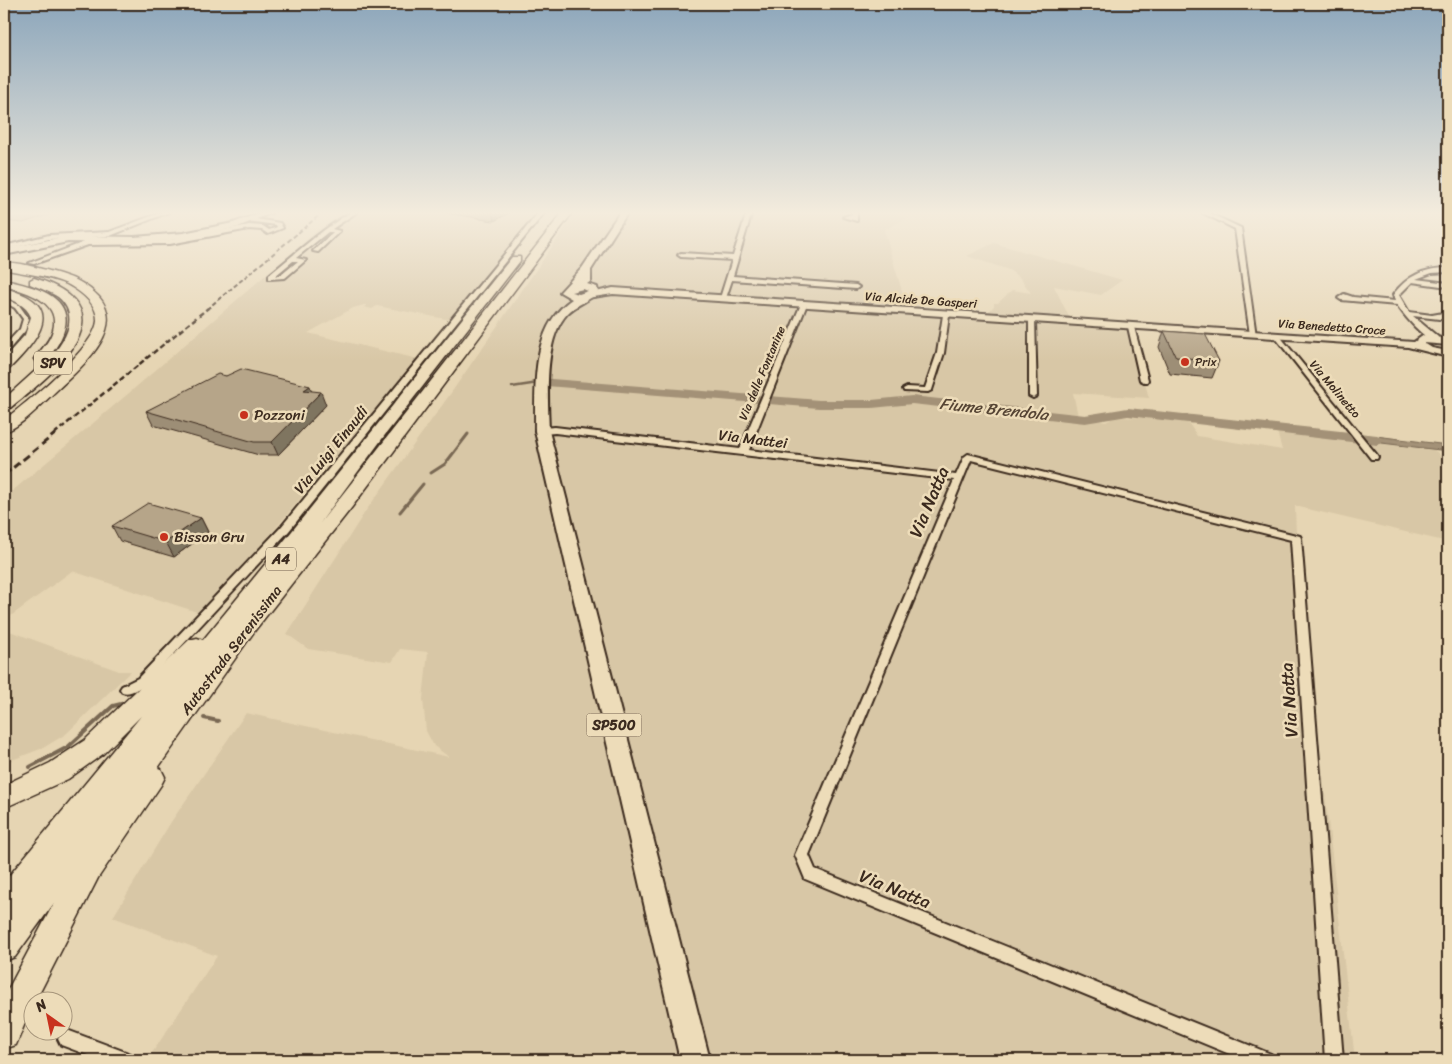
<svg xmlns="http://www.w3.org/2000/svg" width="1452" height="1064" font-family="Sriracha,sans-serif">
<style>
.built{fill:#d8c7a6}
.green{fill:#c9b89a;stroke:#82715c}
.water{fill:#a39177;stroke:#796853}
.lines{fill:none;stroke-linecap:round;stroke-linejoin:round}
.stream-far2{stroke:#796853;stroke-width:2.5}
.stream-far1{stroke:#796853;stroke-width:3}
.stream{stroke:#796853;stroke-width:4}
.river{fill:#a39177;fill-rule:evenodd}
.street-casing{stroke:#3b2a1e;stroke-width:4}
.secondary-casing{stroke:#3b2a1e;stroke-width:4}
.primary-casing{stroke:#3b2a1e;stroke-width:4}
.highway-casing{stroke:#3b2a1e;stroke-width:3}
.street{fill:#eddcb9;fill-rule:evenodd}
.secondary{fill:#eddcb9;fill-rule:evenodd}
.primary{fill:#eddcb9;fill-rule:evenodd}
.highway{fill:#eddcb9;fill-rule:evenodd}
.rail-far2{stroke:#3b2a1e;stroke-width:2;stroke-dasharray:4.5 2.5;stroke-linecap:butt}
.rail-far1{stroke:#3b2a1e;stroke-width:2.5;stroke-dasharray:5.5 3;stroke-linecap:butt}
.rail{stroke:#3b2a1e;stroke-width:3;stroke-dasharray:8 4;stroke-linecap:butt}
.wall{fill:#9d8e76;stroke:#3b2a1e}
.shaded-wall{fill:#7f7460;stroke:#3b2a1e}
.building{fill:#b6a589;stroke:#3b2a1e}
.poi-dot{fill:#c8321e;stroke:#eddcb9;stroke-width:2}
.labels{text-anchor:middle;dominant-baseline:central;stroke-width:5;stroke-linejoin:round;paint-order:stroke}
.far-street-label{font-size:12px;fill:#3b2a1e;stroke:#eddcb9}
.far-poi-label{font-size:12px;fill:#3b2a1e;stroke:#eddcb9;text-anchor:start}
.shield{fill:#eddcb9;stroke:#705f4c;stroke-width:1}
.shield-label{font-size:14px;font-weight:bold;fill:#3b2a1e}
.poi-label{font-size:15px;fill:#3b2a1e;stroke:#eddcb9;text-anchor:start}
.street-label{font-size:15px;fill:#3b2a1e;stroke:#eddcb9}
.water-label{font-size:16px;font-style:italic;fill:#554434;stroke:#eddcb9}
.near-street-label{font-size:18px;fill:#3b2a1e;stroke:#eddcb9}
</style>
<rect width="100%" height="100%" fill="#e6d5b3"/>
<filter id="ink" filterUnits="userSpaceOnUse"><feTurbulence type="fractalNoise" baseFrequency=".02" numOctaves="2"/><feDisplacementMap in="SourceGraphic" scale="10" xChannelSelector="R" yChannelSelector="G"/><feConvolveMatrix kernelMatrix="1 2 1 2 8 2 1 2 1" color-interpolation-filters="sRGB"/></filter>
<g filter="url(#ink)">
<path class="built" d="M350 212H540L451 320 377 306 372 309 364 307 367 305H364L353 308 308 333 418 359 416 365 360 427 259 548 200 613 72 571 4 621V498L129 393 319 229Z
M576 212H890L907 218 884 230 909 315 1130 328 1149 398 1073 393 1078 416 1106 422 1114 417 1186 419 1197 436 1282 450 1277 432 1432 448 1448 462V542L1295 506 1296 535 1355 1060H151L152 1053 217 956 113 917 171 822 246 713 449 757 434 746 426 731 423 699 428 652 400 649 392 662 308 649 287 634 365 512 451 393Z
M994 243 1122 280 1101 295 1054 286 1070 319 986 314 994 306V303H998L1012 290 1031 293 1020 278 1009 270 967 256Z
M4 629 119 671H131L66 734 43 748 4 763Z"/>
<path class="green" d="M4 212H56L23 223 4 221Z"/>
<path class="water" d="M1360 434 1448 445V451L1365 441Z"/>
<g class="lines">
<path class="stream-far2" d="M512 387 538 383"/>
<path class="stream-far1" d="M431 473 445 464 468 434
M400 512 423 484"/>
<path class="stream" d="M204 718 218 721
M30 767 68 747 113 706 129 702"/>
<path class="river" d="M539 378 819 400H872L912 396 1085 415 1128 408 1377 435 1385 440 1377 445 1128 416 1085 423 912 404 872 408H819L534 385 532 382 534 379Z"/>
<defs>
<path id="street" d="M162 212H169L110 236 49 239 4 250V246L49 235 109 232Z
M351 212H357L332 229 340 231 318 252 313 251 333 232H328L296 258 306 260 285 278 269 279V275C296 253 321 230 351 212ZM293 261H298L281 275 275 276Z
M539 212H545L289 531 146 684C139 688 130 695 122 692L120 689 122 686 138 678 281 527Z
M747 212H752L733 276 856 285 859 287 856 289 732 280 726 298 721 299 720 298 732 260 681 257 678 255 681 253 733 256Z
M852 212H857V221L843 217 852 214Z
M1201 212H1207L1241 228 1256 336 1250 335 1235 229Z
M250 218 280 223 283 228 268 234 262 230 249 229 170 244 88 245 34 264 29 263 87 241 170 240 249 225 263 226 269 230 277 227 276 225 248 221 247 220Z
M1448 268V272L1432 273 1416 279 1448 283V287L1412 282 1399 295 1409 312 1432 315 1443 313 1448 315V320L1413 316 1438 337V341C1424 341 1404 315 1397 305L1341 300 1338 298 1344 294 1353 297 1395 301 1393 295C1407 276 1424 268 1448 268Z
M4 298 19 305 29 319 25 331 7 352H4V346L20 329 23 319 15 308 4 302Z
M804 302 807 304 749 450 956 475 964 457 968 454 1300 536 1301 538 1343 1060H1325L1291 540 971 460 809 855 815 869 1271 1054 1274 1060H1244L805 879 795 855 954 480 555 433 542 434 538 431 542 428 555 427 740 449 801 304Z
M946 313 949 315 944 353 932 390 928 392 904 391 903 389 907 387 925 388 937 353 943 315Z
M1032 318 1035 320 1037 396 1033 398 1029 396V320Z
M1131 325 1134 327 1148 380 1147 382H1144L1140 380 1128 327Z
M1275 335H1279L1377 455 1378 457 1377 459H1371L1275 337Z
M67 1030 131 1054 134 1060H101L61 1045 58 1039 61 1033Z"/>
<path id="secondary" d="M613 288 1414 342 1424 335 1448 339V345L1424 343 1432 348 1448 351V357L1408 347 613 294 587 298 583 295Z"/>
<path id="primary" d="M262 212H273L238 227 183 239 134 243 68 242 4 255V249L68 236 134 237 183 233 233 223Z
M620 212H628L591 270V281L587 284 597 287 598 292C590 301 576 304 567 314 543 340 548 398 549 431L710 1060H680L535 431C536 386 530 328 572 299L560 292 582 268ZM583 289 588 291 579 294 571 292Z"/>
<path id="highway" d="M563 212H573L352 507 256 629 158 768 161 769 165 777 161 785 98 878 35 1002H32V1006L16 1045 4 1049V997L54 903 15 957 4 961V922L8 917 4 918V882L141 716 103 754 68 779 4 808V785L50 763 85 740 189 640 197 638 203 640C308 513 409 384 512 257H520V261L385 435 320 523Z
M4 263C16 261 47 270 60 274 74 278 88 285 99 297 128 330 78 370 55 392 42 404 20 428 4 432V420C26 403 95 348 97 321 98 304 80 291 67 284 47 275 24 274 4 269Z
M34 278C48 282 64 289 74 300 107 336 34 388 9 409L4 411V399L45 362H36L34 359C41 350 50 341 53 330 61 301 25 291 4 286V280C56 290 88 308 47 360 65 343 81 316 58 297 51 292 39 288 30 284V280Z
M7 289C68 305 38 340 9 369L4 370V358L25 335 31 317C26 305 15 301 4 296V290Z"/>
</defs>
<use href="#street" class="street-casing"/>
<use href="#secondary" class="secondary-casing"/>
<use href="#primary" class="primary-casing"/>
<use href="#highway" class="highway-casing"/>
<use href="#street" class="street"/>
<use href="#secondary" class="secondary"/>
<use href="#primary" class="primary"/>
<use href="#highway" class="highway"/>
<path class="rail-far2" d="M207 309 323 212"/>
<path class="rail-far1" d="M54 434 208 308"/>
<path class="rail" d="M4 475 56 433"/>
</g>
<path class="wall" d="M444 212H511L494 221 480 219 479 218 444 213Z
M1164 331 1219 361 1212 378 1170 374 1159 347Z
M226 376 312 391 326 405 278 455H259L153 425 146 411Z
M201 518 208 532 174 557 120 541 112 526Z"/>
<path class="shaded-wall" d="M492 212H511L494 221Z
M310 386 314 399 304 390Z
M321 392 326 405 278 455 272 442Z
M201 518 208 532 174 557 166 542Z"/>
<path class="building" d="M1164 331 1205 334 1219 361 1176 357Z
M241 369 310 386 304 390 321 392 272 442H254L146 411 218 374 226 376Z
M148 503 201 518 166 542 112 526Z"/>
</g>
<linearGradient id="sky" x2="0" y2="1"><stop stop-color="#8ca6bb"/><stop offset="0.59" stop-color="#f4ecdd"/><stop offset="1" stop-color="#f4ecdd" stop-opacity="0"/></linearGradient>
<rect width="1452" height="361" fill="url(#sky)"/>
<g class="poi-dot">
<circle cx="1185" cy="362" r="5"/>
<circle cx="244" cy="415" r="5"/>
<circle cx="164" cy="537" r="5"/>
</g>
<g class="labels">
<g class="far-street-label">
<text transform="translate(921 300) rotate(4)">Via Alcide De Gasperi</text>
<text transform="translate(1332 327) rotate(4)">Via Benedetto Croce</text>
<text transform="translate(762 373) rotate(-67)">Via delle Fontanine</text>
<text transform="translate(1335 389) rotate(50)">Via Molinetto</text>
</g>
<g class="far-poi-label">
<text x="1195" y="362">Prix</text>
</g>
<g class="shield">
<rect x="34" y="351.5" width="38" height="23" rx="4"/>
<rect x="266" y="547.5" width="30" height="23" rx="4"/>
<rect x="586.5" y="713.5" width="55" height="23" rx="4"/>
</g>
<g class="shield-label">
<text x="53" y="363">SPV</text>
<text x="281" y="559">A4</text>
<text x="614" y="725">SP500</text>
</g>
<g class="poi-label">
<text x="254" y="415">Pozzoni</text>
<text x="174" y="537">Bisson Gru</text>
</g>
<g class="street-label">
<text transform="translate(753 439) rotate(7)">Via Mattei</text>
<text transform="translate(331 450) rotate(-51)">Via Luigi Einaudi</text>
<text transform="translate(231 650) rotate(-53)">Autostrada Serenissima</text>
</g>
<g class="water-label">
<text transform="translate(994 409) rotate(6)">Fiume Brendola</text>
</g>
<g class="near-street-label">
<text transform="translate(929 502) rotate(-67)">Via Natta</text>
<text transform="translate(1289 700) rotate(-94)">Via Natta</text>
<text transform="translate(895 889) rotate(22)">Via Natta</text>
</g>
</g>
<rect width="1452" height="1064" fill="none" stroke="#eddcb9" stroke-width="20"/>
<rect x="10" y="10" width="1432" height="1044" fill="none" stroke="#3b2a1e" stroke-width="2" filter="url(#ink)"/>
<g transform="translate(48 1016) rotate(327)"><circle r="24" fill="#eddcb9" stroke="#a6957b"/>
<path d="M0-4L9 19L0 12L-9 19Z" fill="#c8321e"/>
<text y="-8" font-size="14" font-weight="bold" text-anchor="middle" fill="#3b2a1e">N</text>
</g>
</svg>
